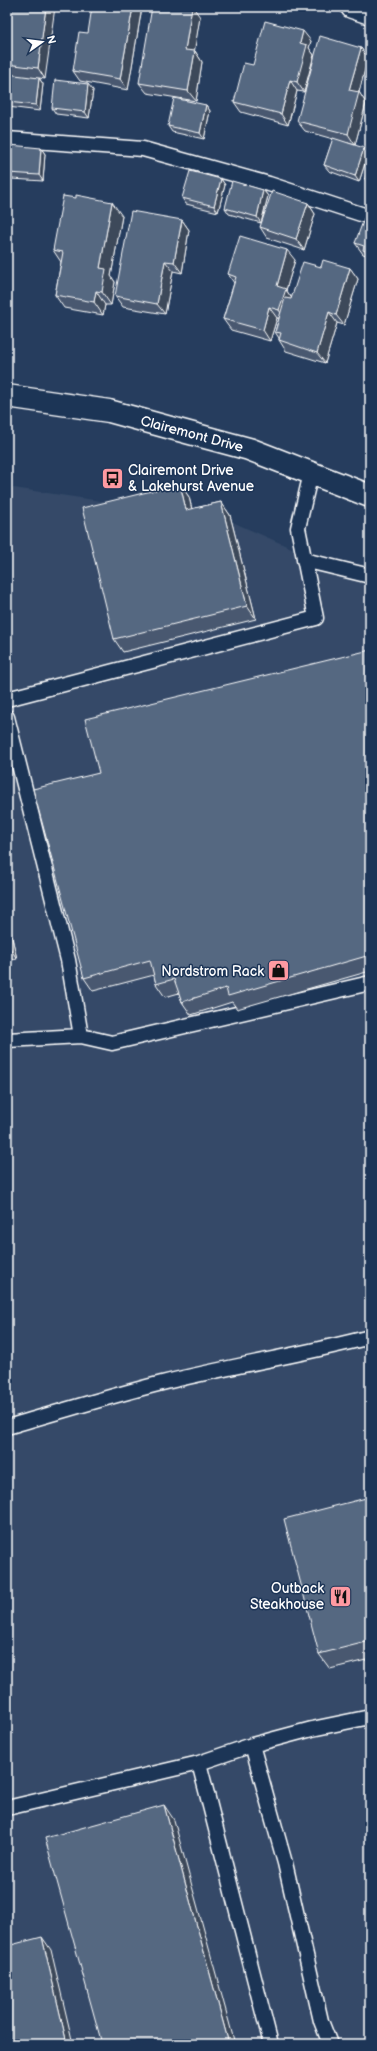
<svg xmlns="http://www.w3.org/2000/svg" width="377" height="2051" font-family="'Balsamiq Sans',sans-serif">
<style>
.built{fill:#344a68}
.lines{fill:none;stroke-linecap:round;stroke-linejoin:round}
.service-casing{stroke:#fff;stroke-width:17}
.minor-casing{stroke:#fff;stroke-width:25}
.secondary-casing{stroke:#fff;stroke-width:25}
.service{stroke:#1d3557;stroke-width:14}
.minor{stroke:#1d3557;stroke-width:22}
.secondary{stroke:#1d3557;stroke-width:22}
.wall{fill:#49596f;stroke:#fff}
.shaded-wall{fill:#3c485a;stroke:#fff}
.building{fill:#556781;stroke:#fff}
.labels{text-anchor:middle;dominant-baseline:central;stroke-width:3;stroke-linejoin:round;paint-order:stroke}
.street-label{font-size:14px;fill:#fff;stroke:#1d3557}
.poi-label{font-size:14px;fill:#fff;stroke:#1d3557;text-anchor:end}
</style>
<rect width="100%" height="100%" fill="#263d5e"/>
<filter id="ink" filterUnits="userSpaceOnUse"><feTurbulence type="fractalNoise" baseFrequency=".025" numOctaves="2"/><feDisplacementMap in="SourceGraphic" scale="8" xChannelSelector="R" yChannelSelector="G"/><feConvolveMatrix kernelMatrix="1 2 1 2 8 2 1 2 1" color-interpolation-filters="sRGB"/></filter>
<g filter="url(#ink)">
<path class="built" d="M7 487 228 520 370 583V2044H7Z"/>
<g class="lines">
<defs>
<path id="service" d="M7 139 143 149 269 184 370 217
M304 560 370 576
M7 699 316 618 298 528 311 473
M7 717 68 960 81 1036 7 1040
M81 1036 112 1043 370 983
M7 1427C59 1412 110 1396 162 1383 231 1366 301 1355 370 1337
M252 1745 285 1863 321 2021 330 2044
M199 1763 271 2044
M7 1808 199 1763 252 1745 312 1729 370 1717"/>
<path id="minor" d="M352 7 370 13"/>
<path id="secondary" d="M7 396 109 411 171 428 249 449 370 496"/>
</defs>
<use href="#service" class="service-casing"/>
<use href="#minor" class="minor-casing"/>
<use href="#secondary" class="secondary-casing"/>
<use href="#service" class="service"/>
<use href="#minor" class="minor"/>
<use href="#secondary" class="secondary"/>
</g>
<path class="wall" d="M7 7 45 79 39 78 43 84 40 111 8 107 7 105Z
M142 7 128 90 80 81 73 71 88 33Z
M200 17 194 51H195L202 62 196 101 147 93 139 83Z
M311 41 309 48 314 55 304 92 297 91 288 125 241 112 234 102 253 65Z
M361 48 368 58 359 92 366 103 355 145 348 143 368 154 359 182 329 171 324 165 333 139 305 131 297 121Z
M93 90 89 118 56 114 52 108Z
M206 105 210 111 204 139 172 132 168 126Z
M41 148 45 154 43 181 12 179 8 173Z
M370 165V185L365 179Z
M221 179 225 185 218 212 186 204 182 198Z
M263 190 268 196 261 223 229 214 225 208Z
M76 198 122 216 111 276 115 282 111 305H105L103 315 64 308 55 295 61 262 53 250Z
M308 203 315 214 304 250 267 238 260 227Z
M370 218V260L366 255 363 254 355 243Z
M182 220 189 230 182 273 173 271 165 314 123 307 115 296Z
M295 260 286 290 292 298 321 267 350 268 358 279 344 325 337 323 325 363 286 351 279 340V338L275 332 279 318H277L270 341 231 330 223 319 234 283 228 274Z
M180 484 189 497 192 509 221 502 230 515 256 619 123 652 114 639Z
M370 650V971L237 1009 232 1002 191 1015 182 1002 179 993 165 997 156 984 154 975 93 991 84 978 99 773Z
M7 917 17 959 7 961Z
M370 1497V1659L330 1669 319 1654Z"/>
<path class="shaded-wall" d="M46 7H55L45 79 38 68Z
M133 7H142L128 90 120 79Z
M192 7H193L200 17 193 60 185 50Z
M303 31 311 41 309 48 314 55 304 92 297 82 300 43Z
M361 48 368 58 359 92 366 103 355 145 348 134 349 90Z
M195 51 202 62 196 101 188 91Z
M39 78 43 84 40 111 36 105Z
M290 80 297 91 288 125 281 114Z
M88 84 93 90 89 118 85 112Z
M206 105 210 111 204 139 200 133Z
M41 148 45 154 43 181 39 175Z
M364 148 368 154 359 182 355 176Z
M221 179 225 185 218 212 214 206Z
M263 190 268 196 261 223 257 217Z
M112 202 122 216 111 276 115 282 111 305 102 292 100 268Z
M308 203 315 214 304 250 296 239Z
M182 220 189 230 182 273 174 262Z
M369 248 370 249V256L367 252Z
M287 250 295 260 286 290 293 300 286 321 279 310 277 286Z
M165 261 173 271 165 314 157 304Z
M350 268 358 279 344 325 336 315Z
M96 291 105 305 103 315 94 302Z
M269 307 277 318 270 341 263 330Z
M329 312 337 323 325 363 317 353Z
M180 484 189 497 195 523 186 510Z
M221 502 230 515 256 619 247 606Z
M7 917 17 959 8 945 7 942Z
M164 1805 174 1820 235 2044H229Z
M42 1937 51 1950 73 2044H67Z"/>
<path class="building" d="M7 7H46L38 68 7 64Z
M92 7H133L120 79 73 71 79 32 88 33Z
M152 7H192L185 50 195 51 188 91 139 83Z
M265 21 303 31 300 43 307 45 297 82 290 80 281 114 234 102 244 63 253 65Z
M320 36 361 48 349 90 359 92 348 134 297 121Z
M7 74 39 78 36 105 7 102Z
M55 80 88 84 85 112 52 108Z
M174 98 206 105 200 133 168 126Z
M333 138 364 148 355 176 324 165Z
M10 145 41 148 39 175 8 173Z
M370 165V180L365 179Z
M190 171 221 179 214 206 182 198Z
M232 181 263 190 257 217 225 208Z
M272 191 308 203 296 239 260 227Z
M76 195 112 202 100 268 106 269 102 292 96 291 94 302 55 295 63 252 53 250 63 196 76 198Z
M131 211 182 220 174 262 165 261 157 304 115 296Z
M365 216 370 218V248H369L367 252 363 250 364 246 355 243Z
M240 236 287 250 277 286 286 289 279 310 269 307 263 330 223 319 236 277 228 274Z
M323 260 350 268 336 315 329 312 317 353 279 340 281 333 275 332 285 298 291 299 303 262 321 267Z
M180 484 186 510 221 502 247 606 114 639 82 508Z
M370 650V955L228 996 226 988 182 1002 174 979 156 984 150 960 84 978 33 789 99 773 85 719Z
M370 1497V1641L319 1654 284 1519Z
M164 1805 229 2044H102L45 1838Z
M42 1937 67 2044H7V1946Z"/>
</g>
<defs>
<symbol id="bus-square" viewBox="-11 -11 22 22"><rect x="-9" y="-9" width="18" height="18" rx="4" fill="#ff9aa2" stroke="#1d3557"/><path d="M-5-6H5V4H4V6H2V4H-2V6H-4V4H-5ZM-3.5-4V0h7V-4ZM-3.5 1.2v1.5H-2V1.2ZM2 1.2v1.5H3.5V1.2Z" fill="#111"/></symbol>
<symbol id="shop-square" viewBox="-11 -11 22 22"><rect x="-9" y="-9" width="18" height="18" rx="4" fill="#ff9aa2" stroke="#1d3557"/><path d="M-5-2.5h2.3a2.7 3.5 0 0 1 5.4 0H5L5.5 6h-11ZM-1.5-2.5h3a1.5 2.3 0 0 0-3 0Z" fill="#111"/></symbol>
<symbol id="restaurant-square" viewBox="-11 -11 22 22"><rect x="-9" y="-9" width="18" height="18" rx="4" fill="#ff9aa2" stroke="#1d3557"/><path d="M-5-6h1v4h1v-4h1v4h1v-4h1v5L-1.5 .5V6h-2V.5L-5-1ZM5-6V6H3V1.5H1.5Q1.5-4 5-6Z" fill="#111"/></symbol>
</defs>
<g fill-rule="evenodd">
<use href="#bus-square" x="100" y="466" width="25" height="25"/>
<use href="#shop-square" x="266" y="958" width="25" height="25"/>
<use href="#restaurant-square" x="328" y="1584" width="25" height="25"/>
</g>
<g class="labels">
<g class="street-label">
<text transform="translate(192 434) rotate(15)">Clairemont Drive</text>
</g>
<g class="poi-label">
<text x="128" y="470" text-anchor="start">Clairemont Drive<tspan x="128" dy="16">&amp; Lakehurst Avenue</tspan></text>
<text x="264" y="971">Nordstrom Rack</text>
<text x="324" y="1588">Outback<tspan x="324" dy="16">Steakhouse</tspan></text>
</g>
</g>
<rect width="377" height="2051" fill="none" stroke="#1d3557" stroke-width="24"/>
<rect x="12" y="12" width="353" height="2027" fill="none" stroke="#fff" stroke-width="1.5" filter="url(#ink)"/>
<g transform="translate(42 42) rotate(76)" stroke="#1d3557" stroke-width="3" paint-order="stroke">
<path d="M0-3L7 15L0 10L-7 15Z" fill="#ffffff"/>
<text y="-6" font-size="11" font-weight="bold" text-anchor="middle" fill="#ffffff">N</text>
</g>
</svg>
